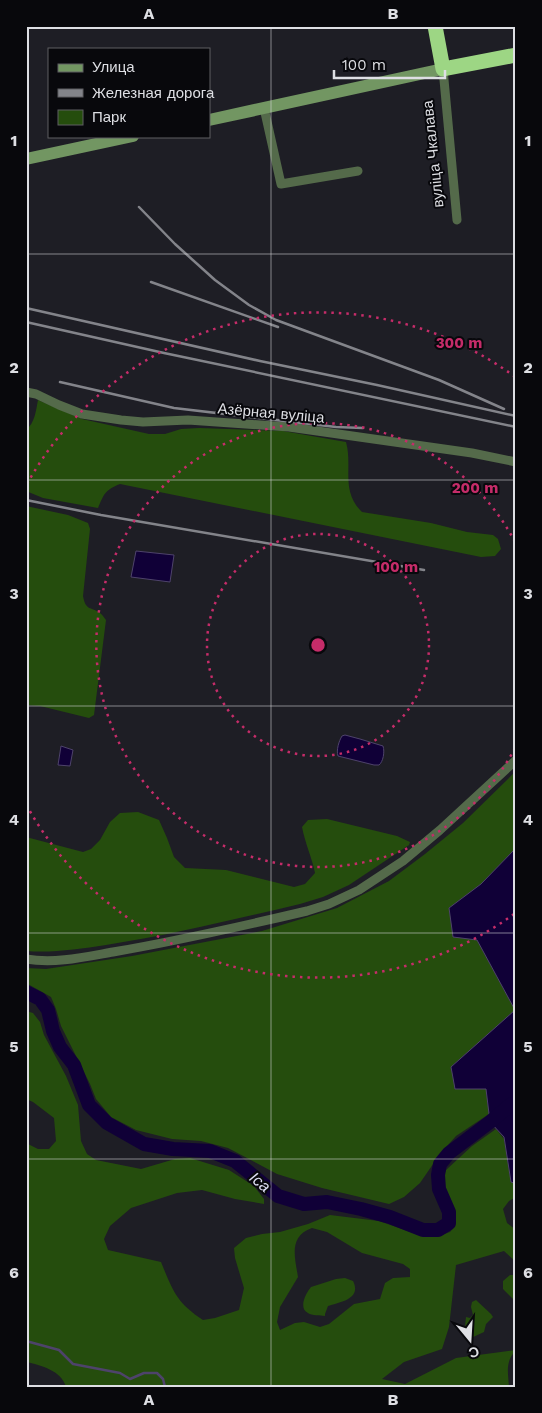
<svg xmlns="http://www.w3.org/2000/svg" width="542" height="1413" font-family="'Work Sans',sans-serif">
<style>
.green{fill:#254d0d;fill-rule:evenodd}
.water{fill:#100037;stroke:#4e436b}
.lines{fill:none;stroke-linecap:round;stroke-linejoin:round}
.stream{stroke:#4e436b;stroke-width:2.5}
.river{stroke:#100037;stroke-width:14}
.street{stroke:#546a4a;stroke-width:9}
.secondary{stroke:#729662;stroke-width:12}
.highway{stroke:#9dd684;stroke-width:15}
.rail{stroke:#83848a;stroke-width:2.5}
.grid{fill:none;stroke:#dedfe4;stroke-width:1;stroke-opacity:0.55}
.ring{fill:none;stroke:#c52c69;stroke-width:2.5;stroke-dasharray:2.5 5}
.labels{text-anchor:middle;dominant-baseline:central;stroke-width:4;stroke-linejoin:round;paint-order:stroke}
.street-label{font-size:15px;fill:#dedfe4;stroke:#08080c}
.water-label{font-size:16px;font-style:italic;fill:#ddddf3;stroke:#08080c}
.centre{fill:#c52c69;stroke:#08080c;stroke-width:2.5}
.ring-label{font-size:15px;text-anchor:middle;font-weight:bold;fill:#c52c69;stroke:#08080c;stroke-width:4;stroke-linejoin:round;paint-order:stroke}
.neatline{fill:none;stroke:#dedfe4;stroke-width:2}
.grid-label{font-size:16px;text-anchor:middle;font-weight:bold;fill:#dedfe4}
</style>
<rect width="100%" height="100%" fill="#1e1e25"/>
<path class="green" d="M38 400 82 419 149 434H165L181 429 199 428 283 431 346 442C353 467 340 491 362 512L431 523 467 532 493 535 498 539 501 549 495 556 481 557 120 484C105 490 104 494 98 508L43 498 26 491V430C35 423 36 410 38 400Z
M26 506 68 515 88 523 90 529 83 596C86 612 91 606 100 613 103 615 104 618 106 620L94 715 89 718 40 706 26 705Z
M516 771V848L481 884 449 908 477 940 515 1010 451 1067 486 1089 489 1114 456 1136 440 1154 420 1183 404 1197 389 1204 322 1188 277 1174 228 1148 201 1141 172 1139 136 1130 111 1117 96 1099 90 1084 61 1026 56 1009 51 997 26 983V968L46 969 132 956 262 931 337 908 389 881 425 854 463 823Z
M138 812 159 820 167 838 174 857 185 868 226 870 294 887 305 884 315 873C312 858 305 843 302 827L308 820 327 819 397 836 410 842 409 845 349 885 323 897 300 904C236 919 171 935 106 945 79 949 53 953 26 951V861L27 859 26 857V837L83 852 91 849 100 840 110 822 120 813Z
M26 1011 33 1013 40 1022 44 1035 66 1076 78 1105 81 1141 87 1154 96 1160 141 1169 175 1159 190 1158 229 1170 254 1186 264 1199V1204L235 1199 202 1190 177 1193 131 1208 110 1226 104 1239 108 1250 161 1262C173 1291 176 1302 203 1320L215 1318 239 1310 244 1288 235 1258 234 1248 246 1238 262 1234 280 1232 308 1224 330 1215 379 1221 422 1236H439L450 1232 455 1226C455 1221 455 1215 453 1210 449 1195 440 1185 446 1170L472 1146 496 1129 504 1139 511 1182 516 1184V1197L509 1201 503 1209 507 1223 516 1230V1262L504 1251 456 1265 449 1327 442 1349 404 1362 382 1379 405 1384 456 1358 516 1350C505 1362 508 1371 509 1387H66C62 1371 41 1365 26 1362V1143L38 1149H49L56 1141 54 1118 33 1102 26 1099ZM312 1228 327 1232 362 1253 403 1264 410 1269V1277L393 1278 385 1283 380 1299 354 1304 329 1324 320 1327 304 1322 295 1323 280 1330 277 1322 280 1307 298 1277C295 1258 288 1236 312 1228Z
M510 1275H516V1302L503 1289V1281Z
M345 1278 353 1281C362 1299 340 1302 328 1306L325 1314V1316C320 1315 312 1316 308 1313 298 1308 306 1293 311 1287L336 1279Z
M476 1300 491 1314 493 1317 486 1324 484 1332 471 1338C464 1332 465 1325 466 1317L470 1318 473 1315 471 1307 472 1302Z"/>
<path class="water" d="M136 551 174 555 170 582 131 577Z
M345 735 360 739 383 746C385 752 383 762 379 765H374L338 756C336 750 339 741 342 736Z
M61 746 73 750 70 766 58 765Z
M516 848V1184L511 1182 504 1137 490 1122 486 1089H455L451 1067 515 1010 477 940 453 937 449 908 481 884Z"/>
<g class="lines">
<path class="stream" d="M26 1341 59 1350 73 1364 120 1373 130 1379 144 1373H157L163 1379 165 1387"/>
<path class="river" d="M26 992 40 999 48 1010 53 1031 60 1047 74 1065 89 1105 107 1123 144 1144 173 1149 210 1151 235 1161 278 1196 304 1204 327 1202 361 1209 390 1217 423 1230H438L449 1223V1212L439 1189 438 1175 440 1164 449 1153 490 1122 510 1105 516 1103"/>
<path class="street" d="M443 69 457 220
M264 108 281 184 358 171
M26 392 36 394 59 405 82 414 121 420 143 422 188 420 289 427 472 453 516 462
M26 959C55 964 85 957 113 952 178 941 243 926 307 911L329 904 359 890 403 861 440 830 516 760"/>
<path class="secondary" d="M209 120 443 69
M26 159 133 136"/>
<path class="highway" d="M435 26 443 69 516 55"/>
<path class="rail" d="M139 207 175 244 215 280 249 305 276 320 439 380 504 409
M151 282 278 327
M26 308 260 361 377 385 516 416
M26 322 164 353 516 427
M60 382 174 408 336 427 363 428
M26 500 101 515 424 570"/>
</g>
<path class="grid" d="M271 26V1387M26 254H516M26 480H516M26 706H516M26 933H516M26 1159H516"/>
<g class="ring">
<circle cx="318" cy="645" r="111"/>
<path d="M515 748A222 222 0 1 1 515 542"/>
<path d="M514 914A333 333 0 0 1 27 806M27 484A333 333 0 0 1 514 376"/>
</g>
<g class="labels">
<g class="street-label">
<text transform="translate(433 154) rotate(-96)">вуліца Чкалава</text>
<text transform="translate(271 413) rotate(5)">Азёрная вуліца</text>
</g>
<g class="water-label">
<text transform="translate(260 1182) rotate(39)">Іса</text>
</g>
</g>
<circle cx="318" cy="645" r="8" class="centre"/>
<g class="ring-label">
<text x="459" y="348">300 m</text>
<text x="475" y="493">200 m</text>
<text x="396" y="572">100 m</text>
</g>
<rect width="542" height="1413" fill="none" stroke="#08080c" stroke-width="55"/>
<rect x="48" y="48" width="162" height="90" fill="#08080c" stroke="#5e5e62"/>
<rect x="58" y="64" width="25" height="8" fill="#729662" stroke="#5e5e62"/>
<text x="92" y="72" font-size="15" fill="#dedfe4">Улица</text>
<rect x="58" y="89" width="25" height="8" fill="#83848a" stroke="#5e5e62"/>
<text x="92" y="98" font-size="15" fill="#dedfe4">Железная дорога</text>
<rect x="58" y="110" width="25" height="15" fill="#254d0d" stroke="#5e5e62"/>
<text x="92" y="122" font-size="15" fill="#dedfe4">Парк</text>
<g transform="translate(470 1340) rotate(162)" stroke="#08080c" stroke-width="4" paint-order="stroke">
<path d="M0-4L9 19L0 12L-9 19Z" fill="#dedfe4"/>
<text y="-8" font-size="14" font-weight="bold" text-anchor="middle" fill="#dedfe4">С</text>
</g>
<path d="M334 70v8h111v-8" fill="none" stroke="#dedfe4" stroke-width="2.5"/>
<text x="342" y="70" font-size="15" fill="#dedfe4" stroke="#08080c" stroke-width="4" paint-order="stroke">100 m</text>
<rect x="28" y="28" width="486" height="1358" class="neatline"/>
<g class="grid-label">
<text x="149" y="19">A</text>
<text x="393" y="19">B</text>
<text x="14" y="146">1</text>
<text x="528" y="146">1</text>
<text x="14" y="373">2</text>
<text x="528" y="373">2</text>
<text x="14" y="599">3</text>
<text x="528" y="599">3</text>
<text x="14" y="825">4</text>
<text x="528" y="825">4</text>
<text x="14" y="1052">5</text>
<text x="528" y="1052">5</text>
<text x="14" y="1278">6</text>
<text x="528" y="1278">6</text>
<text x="149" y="1405">A</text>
<text x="393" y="1405">B</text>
</g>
</svg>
